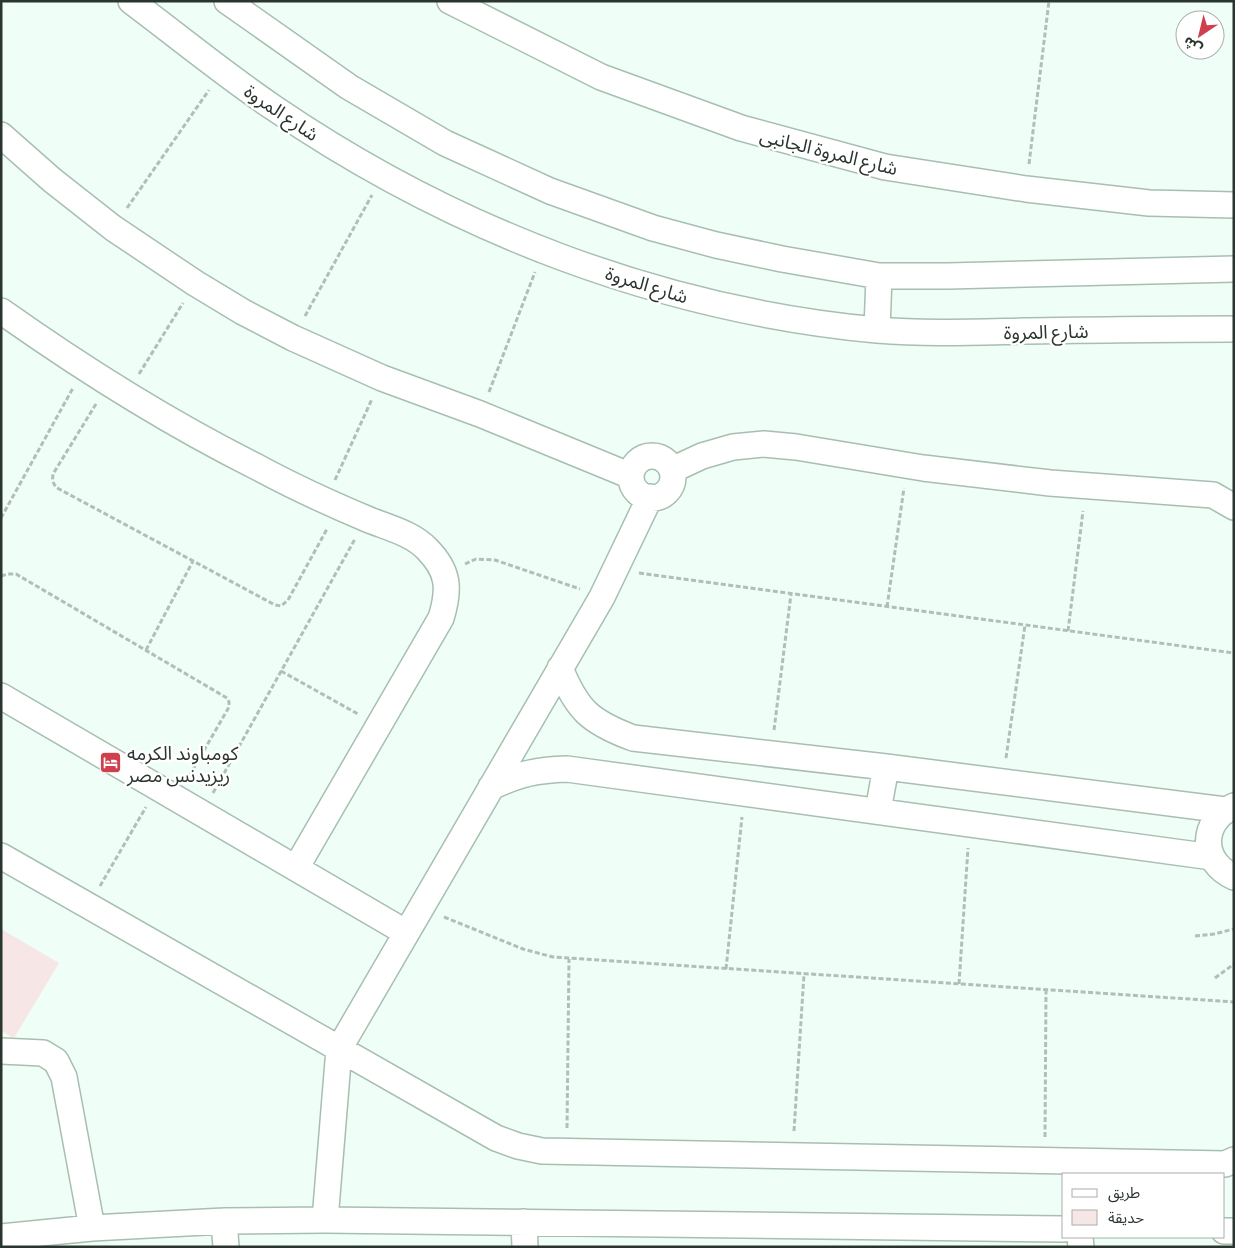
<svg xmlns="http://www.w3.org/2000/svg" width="1235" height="1248" font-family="Commissioner,'Noto Sans Arabic',sans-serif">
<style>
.green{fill:#f6e6e5}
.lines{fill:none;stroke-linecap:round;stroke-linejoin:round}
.minor-casing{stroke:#a7bfb1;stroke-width:28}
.path{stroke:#b1bfb7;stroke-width:3;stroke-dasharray:5 2.5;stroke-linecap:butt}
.minor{stroke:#fff;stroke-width:25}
.labels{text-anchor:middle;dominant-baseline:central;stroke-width:5;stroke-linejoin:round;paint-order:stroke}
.street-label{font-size:19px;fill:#2b352f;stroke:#fff}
.poi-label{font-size:19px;fill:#2b352f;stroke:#fff;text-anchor:start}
</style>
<rect width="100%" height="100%" fill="#effef6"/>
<path class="green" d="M1 929 59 963 14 1038 1 1031Z"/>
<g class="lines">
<defs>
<path id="minor" d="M131 1C179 37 225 75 274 108 453 230 661 310 877 330 926 334 976 332 1025 331 1095 330 1164 329 1234 329
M227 1 349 87 445 143 550 191 653 228 716 245 782 259 879 276H948L1234 269
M450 1 601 77 741 128 885 167 1026 189 1149 203 1234 205
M1 135 52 180 113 228 195 283 243 312 293 338 382 378 480 414 631 476
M1 311C83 369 167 422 257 467 292 486 329 503 367 519 386 527 412 533 427 549 449 571 450 589 441 618L296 868
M877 330 879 276
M631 477a21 21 0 1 1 42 0a21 21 0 1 1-42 0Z
M672 470 702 456 733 447 764 444 796 447 923 468 1050 483 1213 495 1234 507
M560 668C577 710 590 722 633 738L886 767 1225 810
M1 696 405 932
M491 787C519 774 536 770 567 769L1212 857
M1234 806C1200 821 1200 862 1234 877
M878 811 886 767
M1 856 496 1138 518 1146 542 1151 1225 1164 1234 1160
M1 1051 43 1053 56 1061 64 1077 92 1228
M325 1220 339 1049 602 597 650 497
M224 1221 226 1247
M524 1222 525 1247
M1224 1231H1234
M1 1237 92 1228 224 1221 325 1220 1064 1229
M1080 1237 1081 1247"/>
</defs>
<use href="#minor" class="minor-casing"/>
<path class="path" d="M1029 164 1049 1
M127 208 209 90
M305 316 372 195
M139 374 183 303
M489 392 535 272
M96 404 53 474C52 481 53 485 59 489L275 605 281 606 288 600 327 529
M335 480 372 399
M1 518 73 388
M465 564 476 559 495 560 580 589
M639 573 1234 653
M1 576 8 574H16L227 698 229 702V707L188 778
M887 607 904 488
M1068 631 1083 511
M146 650 193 561
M281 671 358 714
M774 730 791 594
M1006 758 1025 625
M213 793 355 539
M100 886 146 807
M444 917 523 949 553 957 1234 1002
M1195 936 1214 934 1234 929
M726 969 742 817
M1215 978 1234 964
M959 984 968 848
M567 1128 569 959
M794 1131 804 974
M1045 1137 1046 990"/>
<use href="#minor" class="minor"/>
</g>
<defs>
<symbol id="hotel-square" viewBox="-11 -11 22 22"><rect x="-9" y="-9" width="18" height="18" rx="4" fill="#cf3f4d" stroke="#fff"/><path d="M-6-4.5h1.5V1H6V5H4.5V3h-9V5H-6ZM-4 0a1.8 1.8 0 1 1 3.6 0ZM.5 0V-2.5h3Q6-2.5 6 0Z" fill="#fff"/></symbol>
</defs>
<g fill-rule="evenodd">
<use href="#hotel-square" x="98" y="750" width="25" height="25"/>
</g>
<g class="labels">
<g class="street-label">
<text transform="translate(282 112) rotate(34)">شارع المروة</text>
<text transform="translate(829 151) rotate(14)">شارع المروة الجانبى</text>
<text transform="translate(647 284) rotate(17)">شارع المروة</text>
<text transform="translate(1046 331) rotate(-1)">شارع المروة</text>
</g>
<g class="poi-label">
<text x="127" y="752">كومباوند الكرمه<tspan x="127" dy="22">ريزيدنس مصر</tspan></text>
</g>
</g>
<rect width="1235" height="1248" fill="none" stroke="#2b352f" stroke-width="5"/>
<rect x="1062" y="1173" width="162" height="65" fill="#ffffff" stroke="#aaaeac"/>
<rect x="1072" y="1189" width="25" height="8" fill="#ffffff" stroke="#aaaeac"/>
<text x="1108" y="1198" font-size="15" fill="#2b352f">طريق</text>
<rect x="1072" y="1210" width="25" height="15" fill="#f6e6e5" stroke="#aaaeac"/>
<text x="1108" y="1223" font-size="15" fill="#2b352f">حديقة</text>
<g transform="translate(1200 35) rotate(215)"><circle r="24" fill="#ffffff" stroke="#aaaeac"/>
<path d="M0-4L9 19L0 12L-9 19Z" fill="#cf3f4d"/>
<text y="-8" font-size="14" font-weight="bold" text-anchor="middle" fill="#2b352f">ش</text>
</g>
</svg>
